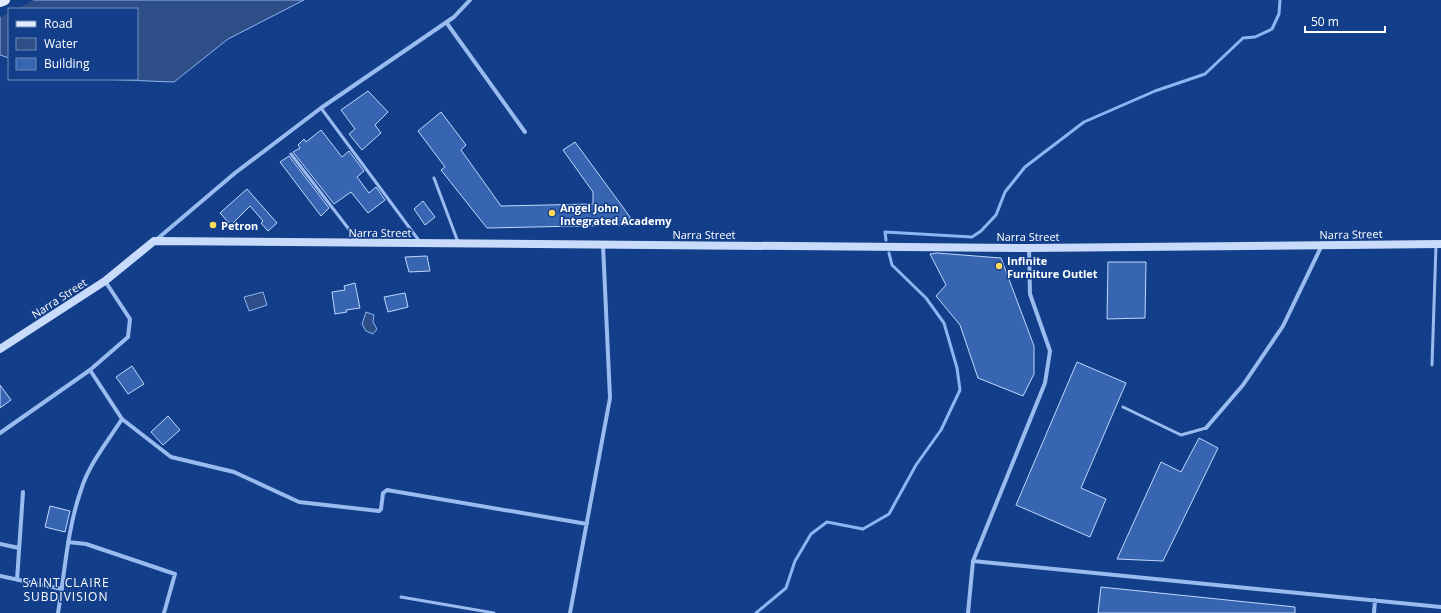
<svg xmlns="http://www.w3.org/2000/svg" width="1441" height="613" font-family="'Open Sans',sans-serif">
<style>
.water{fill:#2e4e87;stroke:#8cb5f4}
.pier{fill:#133f8a}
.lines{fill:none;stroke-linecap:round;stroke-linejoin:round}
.stream{stroke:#8cb5f4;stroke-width:3}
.building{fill:#3765b2;stroke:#c1d7fc}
.service{stroke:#9abbf0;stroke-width:3}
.minor{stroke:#9abbf0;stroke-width:4}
.secondary{stroke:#c8dbfb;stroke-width:8}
.primary{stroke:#e3ecff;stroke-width:10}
.poi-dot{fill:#ffdb59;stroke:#133f8a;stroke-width:1.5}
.labels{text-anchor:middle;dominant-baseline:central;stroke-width:3;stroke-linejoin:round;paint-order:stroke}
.poi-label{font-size:11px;font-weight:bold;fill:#fff;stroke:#133f8a;text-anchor:start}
.street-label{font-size:11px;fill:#fff;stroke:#133f8a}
.neighbourhood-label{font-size:12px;letter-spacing:1px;fill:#fff;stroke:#133f8a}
</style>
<rect width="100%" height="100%" fill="#133f8a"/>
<path class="water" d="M0 0H304L228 39 174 82 97 79H137V9H9V58L0 55Z
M263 292 267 305 249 311 244 297Z
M366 312 374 315 373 322 377 329 373 334 366 331 362 324Z"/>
<path class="pier" d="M0 0H34L17 9H9V13L0 17Z"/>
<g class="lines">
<path class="stream" d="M886 240 885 232 972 237 981 231 996 215 1005 192 1025 167 1084 122 1155 91 1205 74 1243 38 1255 37 1272 29 1279 14 1280 0
M756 613 786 588 795 561 811 534 827 522 863 529 889 514 916 465 941 430 960 390 957 368 944 323 926 298 892 265 889 253"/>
</g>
<path class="building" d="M368 91 388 112 375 125 381 133 362 150 349 134 355 129 341 110Z
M441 112 466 145 461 150 501 206 593 204V192L563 150 575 142 630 217 627 225 487 228 441 170 445 167 418 131Z
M321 130 342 157 349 151 364 171 357 177 369 193 376 187 385 200 368 213 351 192 334 204 293 152 300 148 298 145 304 139 306 142Z
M289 156 329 208 321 216 280 162Z
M247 189 277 223 268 231 261 223 263 221 250 206 231 225 220 213Z
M423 201 435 217 425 225 414 209Z
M937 253 1001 258 1034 346V374L1023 396 978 378 960 325 936 296 946 285 930 254Z
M427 256 430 271 409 272 405 257Z
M1108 262H1146L1145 318 1107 319Z
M355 283 360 308 346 310 347 312 335 314 332 292 345 290 344 286Z
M405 293 408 307 388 312 384 297Z
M1077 362 1126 383 1081 488 1106 499 1090 537 1016 505Z
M132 366 144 384 128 394 116 377Z
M0 385 11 400 0 408Z
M168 416 180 430 163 445 151 432Z
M1199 438 1218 448 1163 561 1117 559 1161 462 1181 472Z
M50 506 70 511 65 532 45 527Z
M1101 587 1295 607V613H1098Z"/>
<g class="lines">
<path class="service" d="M321 108 420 242
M291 154 358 241
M434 178 458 242
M1432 365 1436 245
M1123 407 1181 435 1206 428
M401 597 494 613"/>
<path class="minor" d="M446 22 525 132
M156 240 235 173 321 108 454 17 470 0
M90 370 122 419 171 457 234 472 299 502 379 511 381 509 383 493 387 490 587 524
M1206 428 1243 385 1283 326 1322 245
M0 433 90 370 128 337 130 319 105 281
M68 542 86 544 175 574 164 613
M0 544 19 548
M973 561 1441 607
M0 576 62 589
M17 580 23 492
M58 613C65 572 67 530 81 490 89 464 108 441 122 419
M570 613 610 398 603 245
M968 613 973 561 1045 383 1050 351 1030 294 1029 248
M1374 613 1375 600"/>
<path class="secondary" d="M0 349 105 281 154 241 1029 248 1441 244"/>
<path class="primary" d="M0 2 5 0"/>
</g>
<g class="poi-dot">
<circle cx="552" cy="213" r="4"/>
<circle cx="213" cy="225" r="4"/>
<circle cx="999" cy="266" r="4"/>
</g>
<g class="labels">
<g class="poi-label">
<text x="560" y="207">Angel John<tspan x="560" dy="13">Integrated Academy</tspan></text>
<text x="221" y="225">Petron</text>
<text x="1007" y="260">Infinite<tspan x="1007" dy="13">Furniture Outlet</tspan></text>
</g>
<g class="street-label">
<text x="380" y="232">Narra Street</text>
<text x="704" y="234">Narra Street</text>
<text transform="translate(1351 234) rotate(-1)">Narra Street</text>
<text x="1028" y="236">Narra Street</text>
<text transform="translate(59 298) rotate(-33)">Narra Street</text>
</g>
<g class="neighbourhood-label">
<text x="66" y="582">SAINT CLAIRE<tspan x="66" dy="14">SUBDIVISION</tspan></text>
</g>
</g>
<rect x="8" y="8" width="130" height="72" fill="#133f8a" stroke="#718cb9"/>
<rect x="16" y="21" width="20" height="6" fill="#e3ecff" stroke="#718cb9"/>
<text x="44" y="28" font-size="12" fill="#ffffff">Road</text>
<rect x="16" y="38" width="20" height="12" fill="#2e4e87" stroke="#718cb9"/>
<text x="44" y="48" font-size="12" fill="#ffffff">Water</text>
<rect x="16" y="58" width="20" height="12" fill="#3765b2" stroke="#718cb9"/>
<text x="44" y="68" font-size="12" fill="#ffffff">Building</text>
<path d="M1305 26v6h80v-6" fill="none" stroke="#ffffff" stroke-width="2"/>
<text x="1311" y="26" font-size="12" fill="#ffffff" stroke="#133f8a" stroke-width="3" paint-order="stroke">50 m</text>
</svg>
